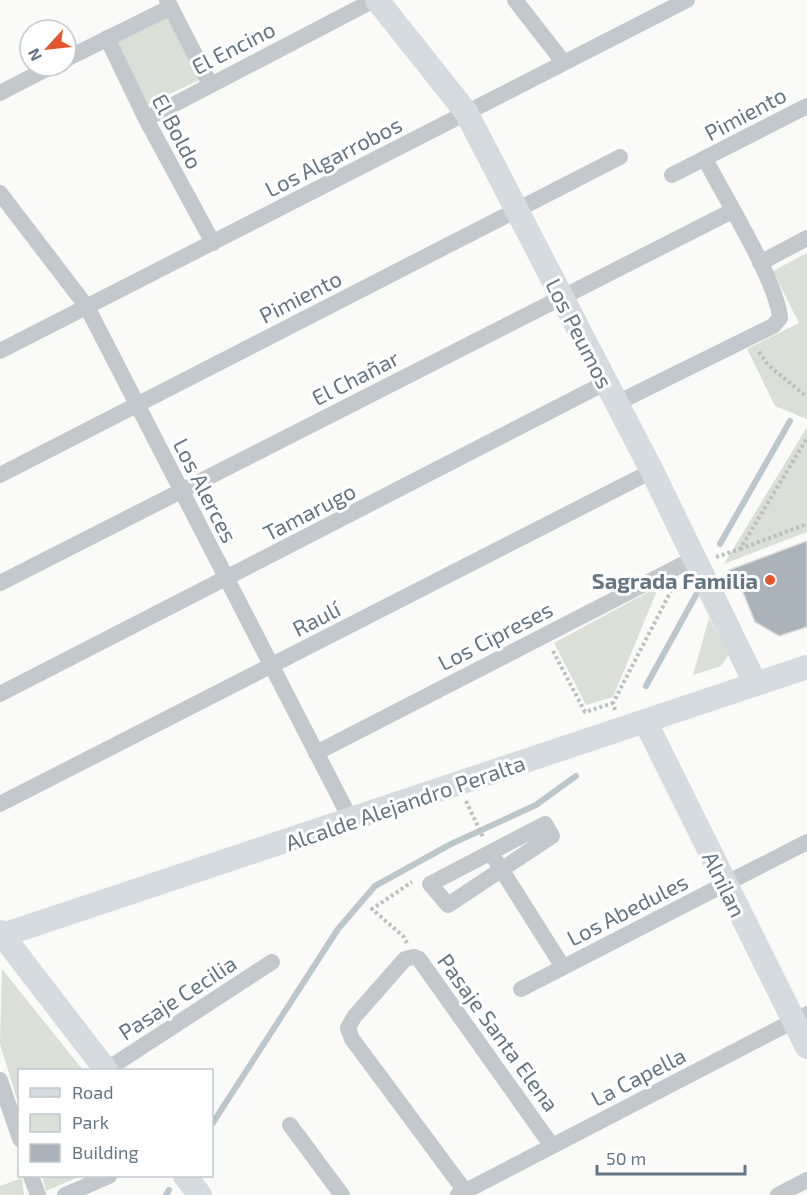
<svg xmlns="http://www.w3.org/2000/svg" width="807" height="1195" font-family="'Exo 2',sans-serif">
<style>
.green{fill:#dadfd7}
.lines{fill:none;stroke-linecap:round;stroke-linejoin:round}
.stream{stroke:#bbc7cb;stroke-width:6}
.building{fill:#aab3b9;stroke:#dcdcda;stroke-width:1.5}
.path{stroke:#bbbfc2;stroke-width:4;stroke-dasharray:3 3;stroke-linecap:butt}
.street{stroke:#c3c8cc;stroke-width:16}
.secondary{stroke:#d6dbdf;stroke-width:24}
.poi-dot{fill:#e4572e;stroke:#fff;stroke-width:2}
.labels{text-anchor:middle;dominant-baseline:central;stroke-width:6;stroke-linejoin:round;paint-order:stroke}
.street-label{font-size:22px;fill:#657683;stroke:#fff}
.poi-label{font-size:22px;font-weight:bold;fill:#657683;stroke:#fff;text-anchor:end}
</style>
<rect width="100%" height="100%" fill="#fafaf8"/>
<path class="green" d="M166 15 199 80 147 105 114 42Z
M807 253V419L775 406 747 349 799 323 773 271Z
M807 427V532L724 564Z
M659 586 613 697 586 705 554 643Z
M709 618 729 654 721 666 693 675Z
M2 969 83 1070H20L19 1106 0 1044Z
M42 1176H81L46 1191Z
M22 1178 24 1195H0V1186Z"/>
<g class="lines">
<path class="stream" d="M720 544 790 421
M646 686 696 595
M212 1124 338 929 375 886 451 844 536 805 576 776
M166 1195 169 1190"/>
</g>
<path class="building" d="M807 541V627L779 636 755 622 742 590 737 591 729 570Z"/>
<g class="lines">
<path class="path" d="M759 352 768 365 807 397
M740 549 807 524
M716 557 740 549 807 438
M553 651 585 712 613 703
M615 710 613 703 671 591
M466 801 483 837
M407 943 404 937 372 909 412 882"/>
<path class="street" d="M167 0 210 84
M515 0 564 63
M107 38 146 119 213 243
M66 59 171 7
M0 93 52 66
M146 119 374 0
M672 175 807 106
M0 193 87 307 351 820
M760 263 807 238
M0 351 687 0
M617 403 773 326 780 318C777 281 724 196 705 159
M0 475 620 157
M0 583 732 211
M0 694 605 383
M316 753 695 558
M0 804 652 471
M545 824 552 836 448 905 430 884Z
M496 861 563 967
M521 989 807 842
M106 1070 272 962
M0 1080 20 1139
M290 1125 342 1195
M31 1176 38 1195
M465 1191 352 1039 348 1028 354 1017 405 959 414 957 419 959 552 1146
M65 1195 109 1176
M458 1195 807 1014
M778 1195 807 1180"/>
<path class="secondary" d="M377 0 466 112 652 471 755 683
M645 721 807 1047
M0 932 106 1070
M0 936 807 667
M185 1176 200 1195"/>
</g>
<circle class="poi-dot" cx="770" cy="580" r="6"/>
<g class="labels">
<g class="street-label">
<text transform="translate(233 47) rotate(-27)">El Encino</text>
<text transform="translate(745 113) rotate(-28)">Pimiento</text>
<text transform="translate(178 131) rotate(62)">El Boldo</text>
<text transform="translate(333 156) rotate(-27)">Los Algarrobos</text>
<text transform="translate(300 296) rotate(-27)">Pimiento</text>
<text transform="translate(580 333) rotate(63)">Los Peumos</text>
<text transform="translate(355 377) rotate(-27)">El Chañar</text>
<text transform="translate(206 490) rotate(63)">Los Alerces</text>
<text transform="translate(309 511) rotate(-27)">Tamarugo</text>
<text transform="translate(316 618) rotate(-27)">Raulí</text>
<text transform="translate(495 635) rotate(-27)">Los Cipreses</text>
<text transform="translate(405 802) rotate(-19)">Alcalde Alejandro Peralta</text>
<text transform="translate(725 884) rotate(64)">Alnilan</text>
<text transform="translate(627 909) rotate(-27)">Los Abedules</text>
<text transform="translate(177 997) rotate(-33)">Pasaje Cecilia</text>
<text transform="translate(499 1032) rotate(54)">Pasaje Santa Elena</text>
<text transform="translate(638 1076) rotate(-27)">La Capella</text>
</g>
<g class="poi-label">
<text x="758" y="580">Sagrada Familia</text>
</g>
</g>
<rect x="18" y="1069" width="195" height="108" fill="#ffffff" stroke="#c1c8cd" stroke-width="1.5"/>
<rect x="30" y="1088" width="30" height="9" fill="#d6dbdf" stroke="#c1c8cd" stroke-width="1.5"/>
<text x="72" y="1099" font-size="18" fill="#657683">Road</text>
<rect x="30" y="1114" width="30" height="18" fill="#dadfd7" stroke="#c1c8cd" stroke-width="1.5"/>
<text x="72" y="1129" font-size="18" fill="#657683">Park</text>
<rect x="30" y="1144" width="30" height="18" fill="#aab3b9" stroke="#c1c8cd" stroke-width="1.5"/>
<text x="72" y="1159" font-size="18" fill="#657683">Building</text>
<g transform="translate(48 48) rotate(243)"><circle r="28" fill="#ffffff" stroke="#c1c8cd" stroke-width="1.5"/>
<path d="M0-4.5L10 22L0 15L-10 22Z" fill="#e4572e"/>
<text y="-9" font-size="16" font-weight="bold" text-anchor="middle" fill="#657683">N</text>
</g>
<path d="M597 1165v9h148v-9" fill="none" stroke="#657683" stroke-width="3"/>
<text x="606" y="1165" font-size="18" fill="#657683" stroke="#ffffff" stroke-width="4.5" paint-order="stroke">50 m</text>
</svg>
